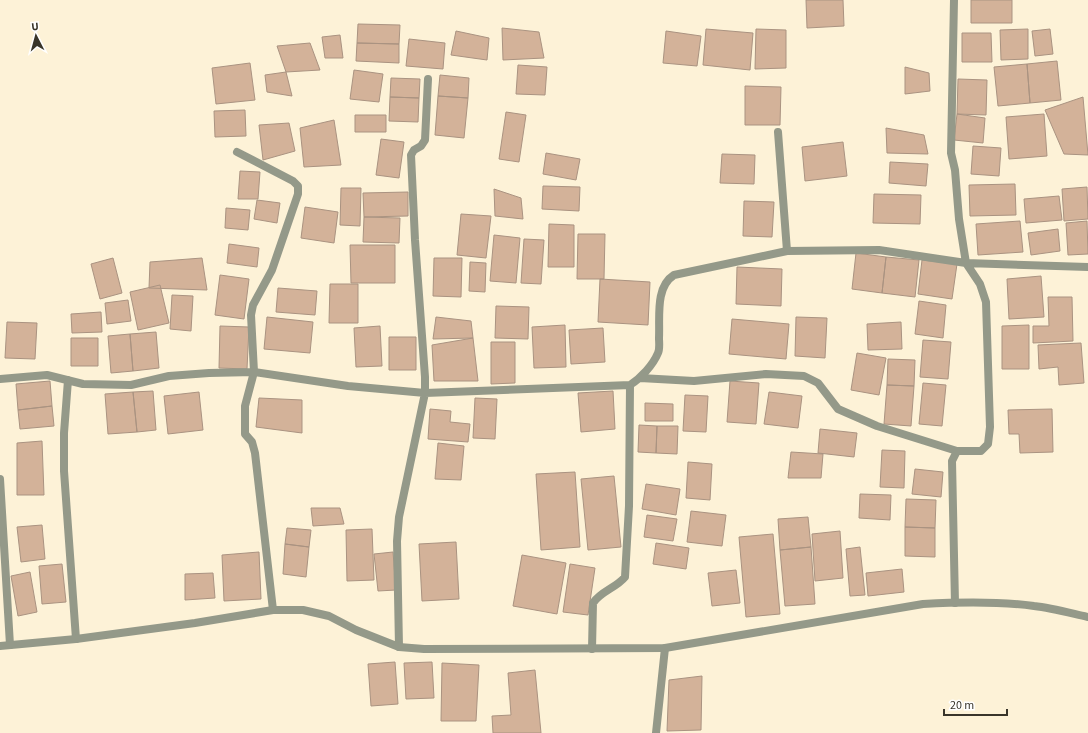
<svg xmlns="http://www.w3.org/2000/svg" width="1088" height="733" font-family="'Source Sans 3',sans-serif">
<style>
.building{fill:#d3b299;stroke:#aa9381}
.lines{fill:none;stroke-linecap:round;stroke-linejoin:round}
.minor{stroke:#949989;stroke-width:8}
.tertiary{stroke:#949989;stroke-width:8}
</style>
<rect width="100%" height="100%" fill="#fdf2d7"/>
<path class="building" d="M806 0H843L844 26 807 28Z
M971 0H1012V23H971Z
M358 24 400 25 399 44 357 43Z
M502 28 539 32 544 58 503 60Z
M706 29 753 33 750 70 703 65Z
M756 29 786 30V68L755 69Z
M1028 29V59L1001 60 1000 30Z
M1050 29 1053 54 1035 56 1032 31Z
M456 31 489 38 487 60 451 55Z
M666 31 701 36 697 66 663 63Z
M962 33H991L992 62H962Z
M340 35 343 58H325L322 37Z
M409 39 445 43 443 69 406 66Z
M310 43 320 70 286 72 277 46Z
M357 43 399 44V63L356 61Z
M1057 61 1061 100 1030 103 1027 64Z
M250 63 255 100 216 104 212 68Z
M1027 64 1030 103 998 106 994 67Z
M518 65 547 67 545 95 516 94Z
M905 67 929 73 930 91 905 94Z
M354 70 383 74 379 102 350 99Z
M286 72 292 96 267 92 265 75Z
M440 75 469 78 468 98 438 96Z
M391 78 420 79 419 98 390 97Z
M958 79 987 80 986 115 957 114Z
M745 86 781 87 780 125H745Z
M438 96 468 98 464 138 435 135Z
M390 97 419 98 418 122 389 121Z
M1083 97 1088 155 1064 154 1045 110Z
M245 110 246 136 215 137 214 111Z
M506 112 526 115 519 162 499 159Z
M957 114 985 118 983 143 954 140Z
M1044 114 1047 156 1009 159 1006 117Z
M355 115H386V132H355Z
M334 120 341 165 304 167 300 128Z
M289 123 295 151 263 160 259 125Z
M886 128 924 135 928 154 887 153Z
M381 139 404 142 399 178 376 175Z
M843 142 847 176 805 181 802 147Z
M973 146 1001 148 999 176 971 174Z
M546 153 580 159 576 180 543 174Z
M722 154 755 155 754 184 720 183Z
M890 162 928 164 926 186 889 183Z
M240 171 260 172 258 199H238Z
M1015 184 1016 215 970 216 969 185Z
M543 186 580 187 579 211 542 209Z
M1087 187 1088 219 1064 221 1062 189Z
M341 188H361L360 226 340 225Z
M494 189 521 198 523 219 495 216Z
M408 192V216L364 217 363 193Z
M874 194 921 195 920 224 873 223Z
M1059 196 1062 220 1026 223 1024 199Z
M257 200 280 203 277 223 254 219Z
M744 201 774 202 772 237 743 236Z
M305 207 338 212 334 243 301 238Z
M226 208 250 210 248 230 225 228Z
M461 214 491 216 486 258 457 255Z
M364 217 400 218 399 243 363 242Z
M1020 221 1023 252 978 255 976 224Z
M1087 221 1088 254 1068 255 1066 223Z
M549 224 574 225V267H548Z
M1058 229 1060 251 1031 255 1028 233Z
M578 234H605L604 279H577Z
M494 235 520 238 516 283 490 281Z
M524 239 544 240 541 284 521 283Z
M229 244 259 248 257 267 227 263Z
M350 245H395V283H351Z
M856 253 886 257 882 293 852 289Z
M886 257 919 260 915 297 882 293Z
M113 258 122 293 100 299 91 264Z
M202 258 207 290 149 288 150 262Z
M434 258H462L461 297 433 296Z
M922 260 957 264 952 299 918 294Z
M470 262 486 263 485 292 469 291Z
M737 267 782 269 781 306 736 304Z
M220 275 249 279 244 319 215 315Z
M1041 276 1044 317 1009 319 1007 279Z
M600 279 650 282 648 325 598 322Z
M330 284H358V323H329Z
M160 285 169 323 138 330 130 292Z
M278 288 317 291 315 315 276 312Z
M172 295 193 296 191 331 170 329Z
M1048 297H1072L1073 341 1033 343V326H1049Z
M128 300 131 321 107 324 105 303Z
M919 301 946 305 943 338 915 334Z
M496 306 529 307 528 339 495 338Z
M101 312 102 332 72 333 71 314Z
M267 317 313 322 310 353 264 349Z
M436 317 471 321 473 338 433 339Z
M796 317 827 318 825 358 795 356Z
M732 319 789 324 786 359 729 354Z
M7 322 37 323 35 359 5 358Z
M901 322 902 349 868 350 867 324Z
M565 325 566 367 534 368 532 327Z
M1029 325V369H1002V326Z
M220 326 249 327 247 369 219 368Z
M380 326 382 366 356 367 354 328Z
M603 328 605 362 571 364 569 330Z
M156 332 159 368 133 371 130 334Z
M130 334 133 371 111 373 108 336Z
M389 337H416V370H389Z
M71 338H98V366H71Z
M473 338 478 381H434L432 345Z
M923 340 951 342 948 379 920 377Z
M491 342H515V383L491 384Z
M1081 343 1084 383 1059 385 1058 367 1039 369 1038 345Z
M857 353 886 358 879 395 851 390Z
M888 359 915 360 914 386 887 385Z
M50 381 52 406 18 410 16 384Z
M730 381 759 383 756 424 727 422Z
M923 383 946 385 942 426 919 424Z
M887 385 914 386 911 426 884 424Z
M153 391 156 430 137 432 133 392Z
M613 391 615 429 581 432 578 393Z
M133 392 137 432 108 434 105 394Z
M199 392 203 430 168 434 164 396Z
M769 392 802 396 798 428 764 424Z
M685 395 708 396 706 432 683 431Z
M259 398 302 400V433L256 427Z
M475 398 497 399 495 439 473 438Z
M645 403 673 404V421H645Z
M52 406 54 426 20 429 18 410Z
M430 409 451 411 450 422 470 424 468 442 428 439Z
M1052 409 1053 452 1020 453 1019 434H1009L1008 410Z
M639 425 657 426 656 453 638 452Z
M657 426H678L677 454 656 453Z
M820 429 857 433 854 457 818 453Z
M42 441 44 495H17V443Z
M438 443 464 446 461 480 435 479Z
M882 450 905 451 904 488 880 487Z
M791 452 823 454 821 478H788Z
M688 462 712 464 710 500 686 498Z
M915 469 943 472 941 497 912 494Z
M575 472 580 547 541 550 536 474Z
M614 476 621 547 588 550 581 479Z
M646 484 680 489 676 515 642 509Z
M860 494 891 495 890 520 859 518Z
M906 499 936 500 935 528 905 527Z
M311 508H340L344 524 313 526Z
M691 511 726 515 722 546 687 542Z
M647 515 677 519 673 541 644 537Z
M808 517 811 547 780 550 778 519Z
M42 525 45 559 21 562 17 527Z
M905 527 935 528V557L905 556Z
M287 528 311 530 309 547 285 544Z
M372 529 374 580 347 581 346 530Z
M840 531 843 578 815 581 812 534Z
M773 534 780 614 746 617 739 537Z
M456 542 459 599 422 601 419 544Z
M656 543 689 548 686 569 653 564Z
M285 544 309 547 306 577 283 574Z
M811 547 815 604 785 606 780 550Z
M860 547 865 595 850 596 846 549Z
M259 552 261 599 224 601 222 555Z
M393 552 396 590 378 591 374 554Z
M522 555 566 563 557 614 513 606Z
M62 564 66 602 42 604 39 566Z
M570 564 595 568 588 615 563 612Z
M902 569 904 592 868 596 866 573Z
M736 570 740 603 712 606 708 573Z
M30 572 37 612 18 616 11 576Z
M213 573 215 598 185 600V574Z
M395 662 398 704 371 706 368 664Z
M432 662 434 698 406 699 404 663Z
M442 663 479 665 476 721H441Z
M535 670 541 733H493L492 716 511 715 508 673Z
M702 676 701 730 667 731 669 680Z"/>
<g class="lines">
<path class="minor" d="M954 0 951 153 955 170 959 219 966 263 980 284 986 302 990 427 988 444 981 451H957L952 461 955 603
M778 132 787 251
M237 152 293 181 298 186V194L272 270 253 305 251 315 254 372 245 406V434L252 442 255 453 273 610
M640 378 694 381 766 374 804 376 818 383 838 409 877 426 957 451
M0 379 47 375 83 384 131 385 169 376 209 373 254 372 348 386 425 393 630 385C641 378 653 365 658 353 660 349 659 342 659 338 660 317 655 287 674 275L787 251 879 250 966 263 1088 267
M68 380 64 433V471L76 639
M0 479 10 645
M399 647 397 541 399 517 425 393V377L415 240 411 155 414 150 421 146 425 140 428 79
M592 649 593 603C601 591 616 588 625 577L629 506 630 385
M656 733 665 648"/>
<path class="tertiary" d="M0 646 76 639 195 623 273 610H303L329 616 356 630 399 647 424 649 665 648 923 604C960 602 997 601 1034 606 1052 608 1070 613 1088 617"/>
</g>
<g transform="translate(36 36) rotate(354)" stroke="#ffffff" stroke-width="3" paint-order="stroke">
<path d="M0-3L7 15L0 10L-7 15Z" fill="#39352a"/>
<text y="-6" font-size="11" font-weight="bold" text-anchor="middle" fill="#39352a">U</text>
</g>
<path d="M944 709v6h63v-6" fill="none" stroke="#39352a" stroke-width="2"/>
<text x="950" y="709" font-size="12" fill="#39352a" stroke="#ffffff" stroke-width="3" paint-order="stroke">20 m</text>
</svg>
